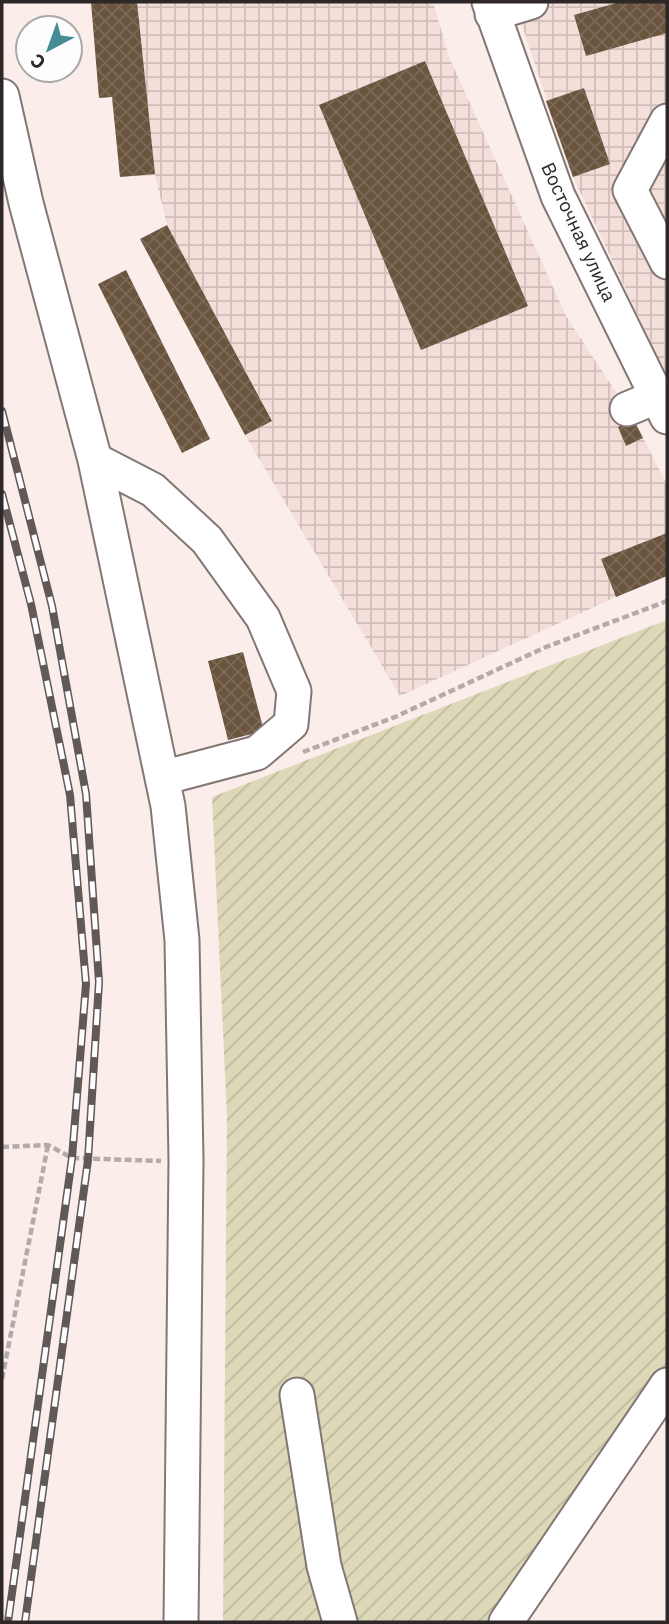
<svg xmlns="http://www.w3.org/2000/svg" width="669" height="1624" font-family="'IBM Plex Sans',sans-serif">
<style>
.industrial{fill:url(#industrial-grid)}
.garden{fill:url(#garden-furrows)}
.building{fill:url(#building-cross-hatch)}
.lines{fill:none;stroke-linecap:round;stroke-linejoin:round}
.minor-casing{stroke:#827774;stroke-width:37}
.path{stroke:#b4aaa7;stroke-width:4.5;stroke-dasharray:7 3.5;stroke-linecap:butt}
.minor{stroke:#fff;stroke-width:33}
.rail-casing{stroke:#605957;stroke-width:8}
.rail{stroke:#fdfdfd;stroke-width:5;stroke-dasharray:16;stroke-linecap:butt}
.labels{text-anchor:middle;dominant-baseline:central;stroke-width:7;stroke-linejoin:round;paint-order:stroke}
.street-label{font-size:19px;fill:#2d2827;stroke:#fdfdfd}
</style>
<defs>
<pattern id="industrial-grid" width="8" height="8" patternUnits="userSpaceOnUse" patternTransform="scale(1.75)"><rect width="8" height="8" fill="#f3ded9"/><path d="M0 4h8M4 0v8" fill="none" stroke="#d1beba"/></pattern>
<pattern id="garden-furrows" width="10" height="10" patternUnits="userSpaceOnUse" patternTransform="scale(1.75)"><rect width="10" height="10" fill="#dcd8b8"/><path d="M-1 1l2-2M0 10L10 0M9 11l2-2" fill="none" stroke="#bdb99e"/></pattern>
<pattern id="building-cross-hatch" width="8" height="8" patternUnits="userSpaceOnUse" patternTransform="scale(1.75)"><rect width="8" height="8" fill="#6a543d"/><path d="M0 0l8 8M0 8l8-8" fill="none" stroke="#7b6957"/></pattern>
</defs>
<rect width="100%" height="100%" fill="#faedea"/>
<path class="industrial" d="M91 2H433L449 57 566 316 634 420 667 485V576L616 597 400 696 245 435 272 420 167 225 155 175 120 177 112 97 99 98Z
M514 2H667V377L573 177Z"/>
<path class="garden" d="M667 620V1371L496 1622H223L227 1116 212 797Z"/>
<path class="building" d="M91 2H137L155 174 120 177 112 97 99 98Z
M620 2H667V33L586 56 574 15Z
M425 61 528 306 421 350 319 105Z
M584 88 610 164 573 177 546 101Z
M167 225 272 421 245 435 140 239Z
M126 270 210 439 182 453 98 284Z
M634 420 643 438 626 446 618 427Z
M667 533V576L616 597 601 559Z
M243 652 264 731 228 740 208 661Z"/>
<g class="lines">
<defs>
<path id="minor" d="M489 2 558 196 667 417
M492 14 531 2
M2 96 26 203 95 460 168 806 182 940 186 1160 181 1622
M667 121 630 190 667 262
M627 409 656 397
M95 460 153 490 207 540 263 618 294 691 291 724 257 753 162 778
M297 1395 324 1566 340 1622
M506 1622 667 1385"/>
</defs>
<use href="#minor" class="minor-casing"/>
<path class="path" d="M303 752 395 717 546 647 667 601
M2 1147 48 1145 72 1158 161 1161
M2 1379 48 1145"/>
<use href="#minor" class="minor"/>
<defs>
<path id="rail" d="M2 411 52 606 86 794 99 982 88 1160 25 1622
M2 494 31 604 70 795 86 984 72 1158 8 1622"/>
</defs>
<use href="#rail" class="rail-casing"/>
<use href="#rail" class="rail"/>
</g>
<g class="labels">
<g class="street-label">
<text transform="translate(579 232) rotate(65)">Восточная улица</text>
</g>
</g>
<rect width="669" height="1624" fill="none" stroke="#2d2827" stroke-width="7"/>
<g transform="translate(49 49) rotate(221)"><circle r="33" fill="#fdfdfd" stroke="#aaa8a7" stroke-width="2"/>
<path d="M0-5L12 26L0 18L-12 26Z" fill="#458c94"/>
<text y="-10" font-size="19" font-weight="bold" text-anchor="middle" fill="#2d2827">С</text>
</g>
</svg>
